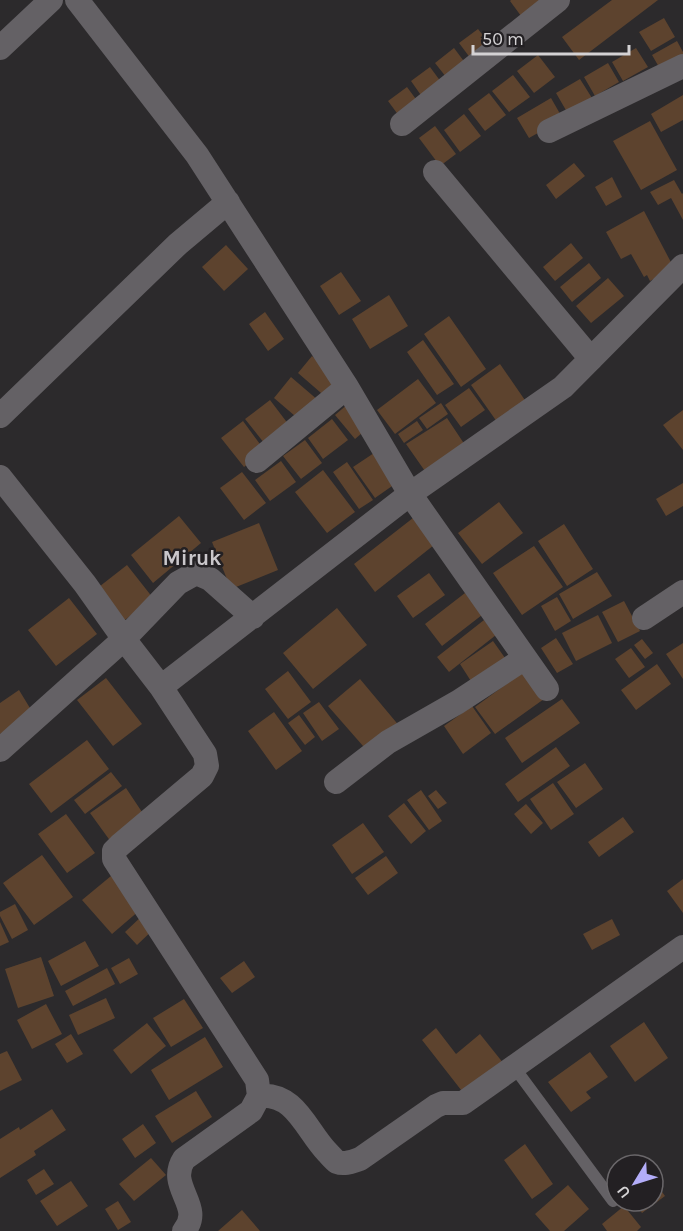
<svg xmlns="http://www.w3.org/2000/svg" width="683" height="1231" font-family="Karla,sans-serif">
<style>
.building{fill:#5d432e}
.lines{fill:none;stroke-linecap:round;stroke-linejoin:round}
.service{stroke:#646165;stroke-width:12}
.minor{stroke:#646165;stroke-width:24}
.labels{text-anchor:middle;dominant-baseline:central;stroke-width:5;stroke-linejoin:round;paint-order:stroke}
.quarter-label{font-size:21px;font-weight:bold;fill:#cac7cb;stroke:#232023}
</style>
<rect width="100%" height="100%" fill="#2c2a2c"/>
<path class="building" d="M511 0H550L524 20 510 1Z
M612 0H658L579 60 562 37Z
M664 18 675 37 651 51 639 32Z
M478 29 493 48 474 63 459 43Z
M677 41 683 52V62L663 74 652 55Z
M454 48 469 68 450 82 435 63Z
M636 48 648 67 623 81 612 62Z
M538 55 555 77 534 93 517 71Z
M608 63 619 82 595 96 584 77Z
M430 67 444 86 425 101 411 81Z
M513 75 530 97 509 112 492 91Z
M580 79 592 98 567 112 556 93Z
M407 87 421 106 402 120 388 101Z
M489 93 506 115 485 131 468 109Z
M683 95V120L661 132 651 114Z
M551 98 563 119 529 138 517 118Z
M464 114 481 136 460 152 444 130Z
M650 121 677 170 641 190 613 141Z
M435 126 456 154 440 166 419 138Z
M574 163 585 176 556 199 546 185Z
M612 177 622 197 606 206 595 187Z
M674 180 682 194 683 193V220L671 198 658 205 650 192Z
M644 211 674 268 650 281 647 275 644 277 631 254 621 259 606 232Z
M571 243 583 258 555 281 543 267Z
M226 245 248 269 224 291 202 267Z
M589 263 601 278 572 302 560 287Z
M341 272 361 301 339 315 320 286Z
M608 278 624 296 591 323 576 306Z
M389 295 408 326 370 349 352 319Z
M265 312 284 339 268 351 249 324Z
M449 316 486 369 461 387 424 334Z
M423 340 454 384 437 395 407 352Z
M312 356 342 382 328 399 298 373Z
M500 364 531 409 502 429 471 385Z
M291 377 319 401 302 422 274 398Z
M418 379 436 403 395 434 377 410Z
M469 388 485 410 461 427 445 405Z
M270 400 292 429 268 448 245 419Z
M349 403 369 427 355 439 335 415Z
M441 403 448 414 427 429 419 418Z
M683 410V450L663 425Z
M447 418 467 448 427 474 406 444Z
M332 419 348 440 323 459 308 438Z
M243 421 265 451 244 467 221 438Z
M417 421 423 430 404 443 398 434Z
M305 440 322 463 301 479 283 456Z
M374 453 395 484 375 498 353 467Z
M281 461 296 482 270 501 255 480Z
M347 462 373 500 359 509 333 472Z
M323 470 355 512 327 533 295 492Z
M242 472 266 503 244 520 220 488Z
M683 483V506L666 516 656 499Z
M499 502 523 533 482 564 458 533Z
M179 516 201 543 153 583 131 555Z
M413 518 434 545 375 592 354 564Z
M259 523 278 570 231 589 212 542Z
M564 524 593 569 567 586 538 541Z
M534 546 563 587 522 615 493 573Z
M127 565 153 598 121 623 95 590Z
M597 572 612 596 573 619 559 594Z
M429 573 445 595 413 618 397 596Z
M465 593 482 615 442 646 425 624Z
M557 597 571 621 555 631 541 606Z
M69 598 97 634 56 666 28 630Z
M624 601 640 631 618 642 602 612Z
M337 608 367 645 313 689 283 653Z
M598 615 612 643 576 661 562 633Z
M484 620 496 635 449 672 437 657Z
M556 638 573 664 557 673 541 648Z
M642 639 653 653 645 659 634 645Z
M493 641 510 665 476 689 460 664Z
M683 643V679L666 654Z
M631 648 645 667 629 678 615 659Z
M657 664 671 684 636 710 621 690Z
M288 671 311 702 288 719 265 689Z
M524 671 544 699 495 734 475 707Z
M106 678 142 724 113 746 77 700Z
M360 679 401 728 370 754 328 706Z
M19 690 33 713 0 734V703Z
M562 699 580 723 522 763 505 738Z
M319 702 339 729 322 741 303 713Z
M472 706 491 733 463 754 444 726Z
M274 712 302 751 276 770 248 731Z
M299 715 315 737 305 745 288 723Z
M87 740 109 769 51 813 29 784Z
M556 747 570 766 518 802 505 784Z
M585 763 603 789 576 808 557 782Z
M111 772 122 786 85 814 74 800Z
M553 783 574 814 551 830 530 799Z
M126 788 146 818 111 842 90 813Z
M421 790 442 821 429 830 407 800Z
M436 790 447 803 438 809 428 796Z
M404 803 426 831 411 844 388 816Z
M526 804 543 823 531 834 514 814Z
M66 814 95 853 67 873 38 834Z
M623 817 634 832 599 857 588 842Z
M363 823 384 852 352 874 332 845Z
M42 855 73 897 34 925 3 883Z
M386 856 398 873 368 895 355 878Z
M111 876 140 910 112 934 82 900Z
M683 879V913L667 891Z
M15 904 28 930 12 939 0 916V912Z
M144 914 156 927 137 945 125 932Z
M612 919 620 935 592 950 583 934Z
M0 922 9 942 0 946Z
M85 941 99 966 61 986 48 961Z
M41 957 54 996 18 1008 5 969Z
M129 958 138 974 120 984 111 968Z
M244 961 255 977 232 993 220 978Z
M107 968 115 984 73 1006 65 991Z
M106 998 115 1018 78 1035 69 1015Z
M184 999 203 1028 171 1047 153 1018Z
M46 1004 62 1034 32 1049 17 1020Z
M644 1022 668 1058 635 1082 610 1046Z
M147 1023 166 1046 131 1074 113 1050Z
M436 1028 456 1054 480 1034 504 1064 465 1095 422 1040Z
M71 1034 83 1054 67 1063 55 1044Z
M205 1037 223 1067 169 1100 151 1070Z
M7 1051 22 1080 0 1091V1054Z
M590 1052 608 1077 586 1092 591 1098 571 1112 548 1082Z
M196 1091 212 1117 172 1143 155 1116Z
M52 1109 66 1130 34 1151 36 1155 0 1178V1139L19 1127 20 1130Z
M143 1124 156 1143 135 1158 122 1139Z
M525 1144 553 1184 532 1199 504 1160Z
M151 1158 166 1175 134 1201 119 1184Z
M44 1169 54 1184 36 1195 27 1180Z
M653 1179 665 1196 642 1213 633 1201H653Z
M71 1181 88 1206 57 1226 40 1201Z
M568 1185 589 1209 564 1231H550L535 1214Z
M118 1201 131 1222 118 1230 105 1209Z
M624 1206 641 1227 637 1231H607L602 1224Z
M242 1210 260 1231H218Z"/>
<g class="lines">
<path class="service" d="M514 1067 613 1201"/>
<path class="minor" d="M77 0 197 155 347 387 410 494 547 689
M0 48 51 0
M402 124 558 0
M549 131 683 66
M435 172 591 359
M0 416 178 244 228 202
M257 461 347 387
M0 477 85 584 124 639 178 583 196 573 210 579 253 617
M644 618 683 592
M161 687 205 754 207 766 202 776 120 845 114 851V859L257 1080 259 1096 251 1111 184 1159C166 1187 205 1206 184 1231
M0 750 124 639 161 687 410 494 563 387 683 266
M336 782 388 742 458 702 525 658
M259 1096C295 1092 306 1130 327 1152 330 1155 334 1160 337 1162 345 1165 353 1161 360 1159L436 1106 443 1103H463L683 947"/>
</g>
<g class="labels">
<g class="quarter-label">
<text x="192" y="558">Miruk</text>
</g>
</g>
<g transform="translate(635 1183) rotate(232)"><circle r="28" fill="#232023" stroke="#6a676a" stroke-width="1.5"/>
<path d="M0-4.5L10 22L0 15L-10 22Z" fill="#b3adf9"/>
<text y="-9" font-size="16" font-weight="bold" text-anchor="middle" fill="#d4d2d4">U</text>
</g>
<path d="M473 45v9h156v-9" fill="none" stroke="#d4d2d4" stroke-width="3"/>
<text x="482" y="45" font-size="18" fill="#d4d2d4" stroke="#232023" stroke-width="4.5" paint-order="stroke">50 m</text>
</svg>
